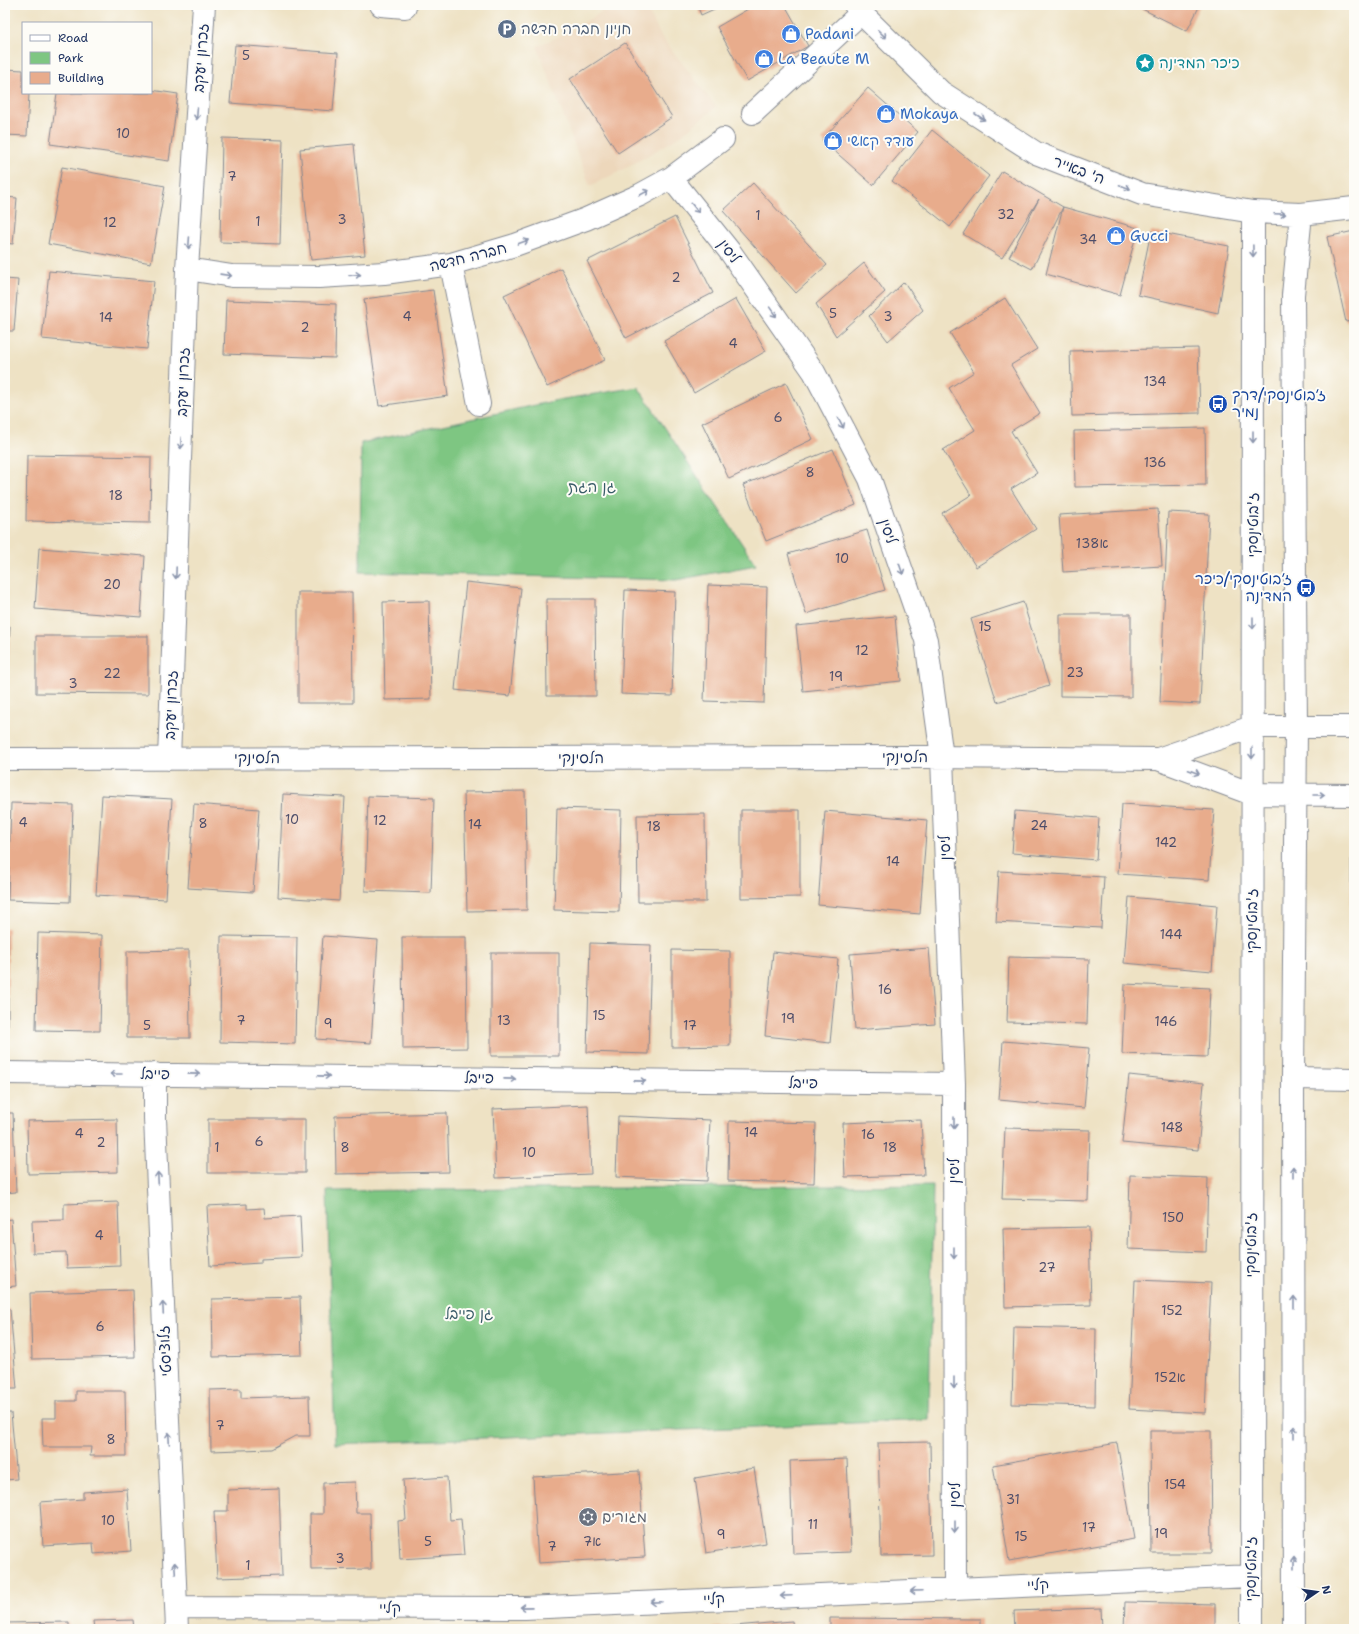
<svg xmlns="http://www.w3.org/2000/svg" width="1359" height="1634" font-family="'Shantell Sans','Playpen Sans Hebrew',sans-serif">
<style>
.built{fill:#edd7bb}
.green{fill:#7ec682;stroke:#4c7a70}
.building{fill:#e8ac8c}
.lines{fill:none;stroke-linecap:round;stroke-linejoin:round}
.minor-casing{stroke:#848891;stroke-width:24}
.minor{stroke:#fff;stroke-width:22}
.oneway{stroke:#8d97ae}
.labels{text-anchor:middle;dominant-baseline:central;stroke-width:4;stroke-linejoin:round;paint-order:stroke}
.number-label{font-size:13px;fill:#4e4e6a}
.service-label{font-size:15px;fill:#4e5e75;stroke:#fdfcf7;text-anchor:start}
.shop-label{font-size:15px;fill:#366cbe;stroke:#fdfcf7;text-anchor:start}
.street-label{font-size:15px;fill:#1b2f5e;stroke:#fdfcf7}
.culture-label{font-size:15px;fill:#0d838f;stroke:#fdfcf7;text-anchor:start}
.transit-label{font-size:15px;fill:#164399;stroke:#fdfcf7;text-anchor:start}
.park-label{font-size:15px;fill:#395c69;stroke:#fdfcf7}
.worship-label{font-size:15px;fill:#5b616d;stroke:#fdfcf7;text-anchor:start}
</style>
<rect width="100%" height="100%" fill="#fdfcf7"/>
<filter id="ink" filterUnits="userSpaceOnUse"><feTurbulence type="fractalNoise" baseFrequency=".025" numOctaves="2"/><feDisplacementMap in="SourceGraphic" scale="8" xChannelSelector="R" yChannelSelector="G"/><feConvolveMatrix kernelMatrix="1 2 1 2 8 2 1 2 1" color-interpolation-filters="sRGB"/></filter>
<filter id="wash" filterUnits="userSpaceOnUse"><feTurbulence type="fractalNoise" baseFrequency=".012" numOctaves="4" result="noise"/><feDisplacementMap in="SourceGraphic" scale="16" xChannelSelector="R" yChannelSelector="G"/><feGaussianBlur stdDeviation="0.9" result="paint"/><feColorMatrix in="noise" values="0 0 0 0 0 0 0 0 0 0 0 0 0 0 0 0 0 1.4 0 .05"/><feComposite in="paint" operator="in"/></filter>
<g filter="url(#wash)">
<rect width="100%" height="100%" fill="#eee2c4"/>
<path class="built" d="M608 5H645L661 36 716 107 676 139 626 168 590 186 537 46 565 34 598 14Z"/>
<path class="green" d="M638 387 756 565 676 580 360 572 361 443 558 400Z
M933 1185 929 1420 335 1444 327 1191Z"/>
<g id="blocks">
<path class="building" d="M697 5H723L701 15Z
M755 5H785L808 46 747 81 717 27Z
M1134 5H1200L1187 31Z
M625 43 672 117 618 153 570 79Z
M235 45 338 53 333 111 230 103Z
M5 69 23 70V93H29L27 136 5 135Z
M868 88 918 132 873 185 822 140Z
M151 90 178 94 169 161 50 144 57 93H151Z
M932 130 989 176 950 227 892 181Z
M222 138 283 140 280 244 220 242Z
M354 144 365 255 311 260 300 149Z
M62 167 165 186 151 263 48 244Z
M1002 171 1063 207 1138 228 1120 295 1046 274 1063 207 1032 269 1009 257 1039 199 1002 258 963 234Z
M753 183 827 265 796 293 723 211Z
M5 197 17 198 13 244 5 243Z
M675 217 713 293 626 338 587 261Z
M1151 231 1229 246 1218 313 1138 295Z
M1354 231V320L1346 322 1327 237Z
M864 263 885 292 836 336 816 304Z
M561 268 605 360 547 387 504 295Z
M49 271 154 281 147 349 42 339Z
M5 279 18 280 14 331H5Z
M904 282 923 310 888 341 869 316Z
M433 290 448 396 379 406 364 299Z
M1005 298 1037 349 1011 365 1040 413 1011 431 1037 473 1011 489 1036 529 976 567 942 513 971 495 943 450 975 430 949 388 974 372 950 333Z
M736 299 766 351 694 393 664 341Z
M226 300 336 304 335 358 224 354Z
M1198 348 1200 413 1072 416 1070 351Z
M786 383 813 439 729 479 702 423Z
M1205 428 1206 485 1075 487 1074 431Z
M833 449 856 505 766 541 743 485Z
M27 455 151 457 150 523 26 521Z
M1158 509 1162 566 1063 572 1059 515Z
M1168 512 1209 514 1200 704 1160 702Z
M867 530 885 590 806 614 788 554Z
M39 548 145 556 141 617 35 609Z
M466 582 521 588 510 696 455 690Z
M708 585 767 587 764 703 704 701Z
M625 590 675 592 672 696 621 694Z
M298 592H352L353 703H298Z
M546 599H595L596 696H547Z
M429 601 431 699 385 700 383 602Z
M1023 602 1049 686 997 702 971 619Z
M1060 614H1131V697L1060 696Z
M895 616 901 681 803 691 796 626Z
M5 626H10L7 695 5 694Z
M36 636H148V694L36 693Z
M525 791 527 910 467 911 464 792Z
M283 794 345 797 339 901 278 897Z
M102 795 172 799 166 899 96 895Z
M368 796 434 798 431 893 365 891Z
M11 803 73 805 70 902 8 900Z
M194 804 259 809 253 892 188 888Z
M1122 804 1214 810 1209 880 1118 874Z
M557 808 621 810 619 912 554 910Z
M741 810H800V897L741 898Z
M825 811 927 820 920 914 818 905Z
M1015 811 1099 818 1096 860 1012 853Z
M705 814 706 902H638L637 815Z
M1351 835H1354V916H1351Z
M999 871 1104 877 1101 928 996 922Z
M1129 897 1217 905 1212 971 1124 963Z
M5 928H8V1026H5Z
M38 933 102 935 100 1031 36 1030Z
M221 936 297 937 295 1044 220 1042Z
M323 936 378 940 371 1043 316 1039Z
M402 937H466L467 1048 403 1049Z
M590 943 651 945 648 1054 587 1052Z
M929 948 935 1024 855 1030 850 954Z
M189 950 190 1038H127V951Z
M672 950 730 951V1046L672 1047Z
M773 952 838 959 830 1043 765 1036Z
M491 953H559V1056H491Z
M1009 957 1089 959 1087 1024 1007 1022Z
M1125 984 1210 988 1207 1057 1122 1054Z
M1003 1041 1089 1048 1084 1108 999 1100Z
M1129 1075 1204 1083 1198 1150 1122 1143Z
M1352 1104H1354V1165H1353Z
M588 1105 591 1174 496 1178 493 1109Z
M5 1113H13L16 1192 5 1193Z
M447 1113 449 1172 336 1174 335 1116Z
M618 1116 710 1120 707 1181 616 1177Z
M117 1119 118 1172 28 1174 27 1121Z
M208 1119H305V1173H208Z
M921 1120 924 1175 845 1177 843 1123Z
M729 1121 816 1123 814 1183 728 1181Z
M1005 1128 1090 1130 1088 1201 1002 1199Z
M1130 1175 1208 1178 1206 1252 1128 1249Z
M118 1202 120 1266 67 1268 66 1252 33 1253 32 1221 64 1220V1204Z
M247 1204V1209L264 1208 265 1218 300 1216 302 1257 261 1259V1263L210 1266 207 1206Z
M11 1219 16 1286 5 1287V1220Z
M1089 1227 1091 1305 1005 1307 1003 1229Z
M1135 1280 1211 1283 1205 1413 1129 1409Z
M133 1290 135 1357 32 1359 30 1293Z
M300 1297 302 1355 213 1357 212 1299Z
M5 1309H10L17 1389H5Z
M1014 1327 1096 1329 1095 1406 1012 1404Z
M241 1389V1398L309 1396 310 1436H295L271 1449 211 1451 210 1390Z
M76 1391H125L126 1456H90L91 1447H43L42 1418H56V1401H76Z
M5 1413H11L17 1479 5 1480Z
M1150 1431H1211L1212 1553H1151Z
M930 1442 932 1555 881 1556 878 1443Z
M1117 1443 1134 1539 1009 1561 993 1465Z
M847 1459 851 1552 793 1554 790 1461Z
M754 1468 766 1543 706 1553 695 1478Z
M639 1471 645 1557 538 1563 533 1477Z
M447 1477 450 1520 461 1519 464 1555 400 1559 398 1521 406 1520 403 1480Z
M355 1482 356 1513H370L371 1569 311 1570 310 1514H323V1483Z
M279 1488 282 1576 217 1578 214 1511H228V1490Z
M127 1489 131 1551 94 1554 93 1543 43 1546 40 1502 83 1499V1492Z
M1125 1602 1215 1604V1629H1124Z
M1101 1608 1102 1629H1015L1014 1611Z
M830 1618 981 1619V1629H830Z
M133 1620 134 1629H94L93 1621Z
M792 1621 793 1629H712V1628Z
M69 1622V1629H5V1623Z"/>
</g>
</g>
<g filter="url(#ink)">
<use href="#blocks" fill-opacity="0" stroke="#848891" stroke-width="1"/>
<g class="lines">
<defs>
<path id="minor" d="M381 5 405 7
M855 5 861 13 941 92 1036 153 1142 194 1253 212 1301 214 1354 208
M753 113 861 13
M671 178 731 253 814 372 870 479 926 640 942 757 954 1084 955 1589
M451 264 479 404
M187 269 232 276 319 277 384 273 451 264 515 245 586 219 640 195 671 178 723 139
M5 759 924 757 1158 759 1252 727H1354
M169 759 187 269 204 5
M1158 759 1252 794 1354 795
M5 1073 954 1084
M155 1074V1118L177 1629
M1293 1078 1354 1079
M177 1607 525 1608 1251 1576
M1252 1629 1253 212
M1294 1629 1293 1078 1296 727 1293 295 1301 214"/>
</defs>
<use href="#minor" class="minor-casing"/>
<use href="#minor" class="minor"/>
</g>
<defs><path id="oneway-shaft" d="M-6 0H5M1.5-3L5.5 0L1.5 3" fill="none" stroke-width="1.6" stroke-linecap="round" stroke-linejoin="round"/></defs>
<g class="oneway">
<use href="#oneway-shaft" transform="translate(882 34) rotate(44)"/>
<use href="#oneway-shaft" transform="translate(197 114) rotate(94)"/>
<use href="#oneway-shaft" transform="translate(980 117) rotate(33)"/>
<use href="#oneway-shaft" transform="translate(1125 187) rotate(21)"/>
<use href="#oneway-shaft" transform="translate(644 193) rotate(-28)"/>
<use href="#oneway-shaft" transform="translate(695 208) rotate(51)"/>
<use href="#oneway-shaft" transform="translate(1280 214) rotate(2)"/>
<use href="#oneway-shaft" transform="translate(523 242) rotate(-20)"/>
<use href="#oneway-shaft" transform="translate(189 243) rotate(94)"/>
<use href="#oneway-shaft" transform="translate(1253 251) rotate(89)"/>
<use href="#oneway-shaft" transform="translate(226 275) rotate(8)"/>
<use href="#oneway-shaft" transform="translate(355 275) rotate(-4)"/>
<use href="#oneway-shaft" transform="translate(773 312) rotate(55)"/>
<use href="#oneway-shaft" transform="translate(841 423) rotate(63)"/>
<use href="#oneway-shaft" transform="translate(1253 437) rotate(90)"/>
<use href="#oneway-shaft" transform="translate(181 443) rotate(92)"/>
<use href="#oneway-shaft" transform="translate(901 569) rotate(71)"/>
<use href="#oneway-shaft" transform="translate(176 573) rotate(92)"/>
<use href="#oneway-shaft" transform="translate(1253 623) rotate(90)"/>
<use href="#oneway-shaft" transform="translate(1252 753) rotate(90)"/>
<use href="#oneway-shaft" transform="translate(1194 772) rotate(21)"/>
<use href="#oneway-shaft" transform="translate(1319 795)"/>
<use href="#oneway-shaft" transform="translate(116 1074) rotate(-180)"/>
<use href="#oneway-shaft" transform="translate(194 1074) rotate(1)"/>
<use href="#oneway-shaft" transform="translate(324 1076) rotate(1)"/>
<use href="#oneway-shaft" transform="translate(510 1079) rotate(1)"/>
<use href="#oneway-shaft" transform="translate(640 1081) rotate(1)"/>
<use href="#oneway-shaft" transform="translate(954 1123) rotate(90)"/>
<use href="#oneway-shaft" transform="translate(1293 1172) rotate(-90)"/>
<use href="#oneway-shaft" transform="translate(158 1178) rotate(-93)"/>
<use href="#oneway-shaft" transform="translate(954 1253) rotate(90)"/>
<use href="#oneway-shaft" transform="translate(1294 1302) rotate(-90)"/>
<use href="#oneway-shaft" transform="translate(163 1308) rotate(-93)"/>
<use href="#oneway-shaft" transform="translate(954 1383) rotate(90)"/>
<use href="#oneway-shaft" transform="translate(1294 1432) rotate(-90)"/>
<use href="#oneway-shaft" transform="translate(169 1438) rotate(-93)"/>
<use href="#oneway-shaft" transform="translate(955 1527) rotate(90)"/>
<use href="#oneway-shaft" transform="translate(1294 1562) rotate(-90)"/>
<use href="#oneway-shaft" transform="translate(175 1568) rotate(-93)"/>
<use href="#oneway-shaft" transform="translate(916 1591) rotate(178)"/>
<use href="#oneway-shaft" transform="translate(786 1596) rotate(178)"/>
<use href="#oneway-shaft" transform="translate(656 1602) rotate(178)"/>
<use href="#oneway-shaft" transform="translate(526 1607) rotate(179)"/>
</g>
</g>
<defs>
<symbol id="parking-disc" viewBox="-11 -11 22 22"><circle r="9.5" fill="#5c6f8a" stroke="#fdfcf7"/><path d="M-3.5-5.5H1a3.5 3.5 0 0 1 0 7H-1V5.5H-3.5ZM-1-3.4V-.6H.8a1.4 1.4 0 0 0 0-2.8Z" fill="#fff"/></symbol>
<symbol id="shop-disc" viewBox="-11 -11 22 22"><circle r="9.5" fill="#3f7fe0" stroke="#fdfcf7"/><path d="M-5-2.5h2.3a2.7 3.5 0 0 1 5.4 0H5L5.5 6h-11ZM-1.5-2.5h3a1.5 2.3 0 0 0-3 0Z" fill="#fff"/></symbol>
<symbol id="sight-disc" viewBox="-11 -11 22 22"><circle r="9.5" fill="#0f9aa8" stroke="#fdfcf7"/><path d="M0-6L1.8-2.2L6-1.7L2.9 1.2L3.7 5.4L0 3.3L-3.7 5.4L-2.9 1.2L-6-1.7L-1.8-2.2Z" fill="#fff"/></symbol>
<symbol id="bus-disc" viewBox="-11 -11 22 22"><circle r="9.5" fill="#1a4fb4" stroke="#fdfcf7"/><path d="M-5-6H5V4H4V6H2V4H-2V6H-4V4H-5ZM-3.5-4V0h7V-4ZM-3.5 1.2v1.5H-2V1.2ZM2 1.2v1.5H3.5V1.2Z" fill="#fff"/></symbol>
<symbol id="synagogue-disc" viewBox="-11 -11 22 22"><circle r="9.5" fill="#6b7280" stroke="#fdfcf7"/><path d="M0-6.5L5.6 3.2H-5.6ZM0 6.5L5.6-3.2H-5.6Z" fill="#fff"/></symbol>
</defs>
<g fill-rule="evenodd">
<use href="#parking-disc" x="496" y="18" width="22" height="22"/>
<use href="#shop-disc" x="780" y="23" width="22" height="22"/>
<use href="#shop-disc" x="753" y="48" width="22" height="22"/>
<use href="#sight-disc" x="1134" y="52" width="22" height="22"/>
<use href="#shop-disc" x="875" y="103" width="22" height="22"/>
<use href="#shop-disc" x="822" y="130" width="22" height="22"/>
<use href="#shop-disc" x="1105" y="225" width="22" height="22"/>
<use href="#bus-disc" x="1207" y="393" width="22" height="22"/>
<use href="#bus-disc" x="1295" y="577" width="22" height="22"/>
<use href="#synagogue-disc" x="577" y="1506" width="22" height="22"/>
</g>
<g class="labels">
<g class="number-label">
<text x="246" y="55">5</text>
<text x="123" y="133">10</text>
<text x="232" y="176">7</text>
<text x="1006" y="214">32</text>
<text x="758" y="215">1</text>
<text x="342" y="219">3</text>
<text x="258" y="221">1</text>
<text x="110" y="222">12</text>
<text x="1088" y="239">34</text>
<text x="676" y="277">2</text>
<text x="833" y="313">5</text>
<text x="407" y="316">4</text>
<text x="888" y="316">3</text>
<text x="106" y="317">14</text>
<text x="305" y="327">2</text>
<text x="733" y="343">4</text>
<text x="1155" y="381">134</text>
<text x="778" y="417">6</text>
<text x="1155" y="462">136</text>
<text x="810" y="472">8</text>
<text x="116" y="495">18</text>
<text x="1092" y="543">138א</text>
<text x="842" y="558">10</text>
<text x="112" y="584">20</text>
<text x="985" y="626">15</text>
<text x="862" y="650">12</text>
<text x="1075" y="672">23</text>
<text x="112" y="673">22</text>
<text x="836" y="676">19</text>
<text x="73" y="683">3</text>
<text x="292" y="819">10</text>
<text x="380" y="820">12</text>
<text x="23" y="822">4</text>
<text x="203" y="823">8</text>
<text x="475" y="824">14</text>
<text x="1039" y="825">24</text>
<text x="654" y="826">18</text>
<text x="1166" y="842">142</text>
<text x="893" y="861">14</text>
<text x="1171" y="934">144</text>
<text x="885" y="989">16</text>
<text x="599" y="1015">15</text>
<text x="788" y="1018">19</text>
<text x="241" y="1020">7</text>
<text x="504" y="1020">13</text>
<text x="1166" y="1021">146</text>
<text x="328" y="1023">9</text>
<text x="147" y="1025">5</text>
<text x="690" y="1025">17</text>
<text x="1172" y="1127">148</text>
<text x="751" y="1132">14</text>
<text x="79" y="1133">4</text>
<text x="868" y="1134">16</text>
<text x="259" y="1141">6</text>
<text x="101" y="1142">2</text>
<text x="217" y="1147">1</text>
<text x="345" y="1147">8</text>
<text x="890" y="1147">18</text>
<text x="529" y="1152">10</text>
<text x="1173" y="1217">150</text>
<text x="99" y="1235">4</text>
<text x="1047" y="1267">27</text>
<text x="1172" y="1310">152</text>
<text x="100" y="1326">6</text>
<text x="1170" y="1377">152א</text>
<text x="220" y="1425">7</text>
<text x="111" y="1439">8</text>
<text x="1175" y="1484">154</text>
<text x="1013" y="1499">31</text>
<text x="108" y="1520">10</text>
<text x="813" y="1524">11</text>
<text x="1089" y="1527">17</text>
<text x="1161" y="1533">19</text>
<text x="721" y="1534">9</text>
<text x="1021" y="1536">15</text>
<text x="428" y="1541">5</text>
<text x="592" y="1541">7א</text>
<text x="552" y="1546">7</text>
<text x="340" y="1558">3</text>
<text x="248" y="1565">1</text>
</g>
<g class="service-label">
<text x="521" y="29">חניון חברה חדשה</text>
</g>
<g class="shop-label">
<text x="805" y="34">Padani</text>
<text x="778" y="59">La Beaute M</text>
<text x="900" y="114">Mokaya</text>
<text x="847" y="141">עודד קאשי</text>
<text x="1130" y="236">Gucci</text>
</g>
<g class="street-label">
<text transform="translate(201 58) rotate(-86)">זכרון יעקב</text>
<text transform="translate(1079 170) rotate(21)">ה' באייר</text>
<text transform="translate(729 251) rotate(53)">ליסין</text>
<text transform="translate(468 257) rotate(-14)">חברה חדשה</text>
<text transform="translate(183 382) rotate(-88)">זכרון יעקב</text>
<text transform="translate(1253 525) rotate(-90)">ז'בוטינסקי</text>
<text transform="translate(888 531) rotate(71)">ליסין</text>
<text transform="translate(171 705) rotate(-88)">זכרון יעקב</text>
<text x="905" y="757">הלסינקי</text>
<text x="257" y="758">הלסינקי</text>
<text x="581" y="758">הלסינקי</text>
<text transform="translate(945 848) rotate(-92)">ליסין</text>
<text transform="translate(1252 921) rotate(-90)">ז'בוטינסקי</text>
<text transform="translate(155 1074) rotate(1)">פייבל</text>
<text transform="translate(479 1078) rotate(1)">פייבל</text>
<text transform="translate(803 1083) rotate(1)">פייבל</text>
<text transform="translate(954 1171) rotate(-90)">ליסין</text>
<text transform="translate(1251 1245) rotate(-90)">ז'בוטינסקי</text>
<text transform="translate(165 1351) rotate(-93)">זלוציסטי</text>
<text transform="translate(955 1495) rotate(-90)">ליסין</text>
<text transform="translate(1251 1569) rotate(-90)">ז'בוטינסקי</text>
<text transform="translate(1038 1585) rotate(-3)">קליי</text>
<text transform="translate(714 1599) rotate(-2)">קליי</text>
<text x="390" y="1608">קליי</text>
</g>
<g class="culture-label">
<text x="1159" y="63">כיכר המדינה</text>
</g>
<g class="transit-label">
<text x="1232" y="395">ז׳בוטינסקי/דרך<tspan x="1232" dy="17">נמיר</tspan></text>
<text x="1292" y="579" text-anchor="end">ז׳בוטינסקי/כיכר<tspan x="1292" dy="17">המדינה</tspan></text>
</g>
<g class="park-label">
<text x="592" y="487">גן הגת</text>
<text x="469" y="1314">גן פייבל</text>
</g>
<g class="worship-label">
<text x="602" y="1517">מגורים</text>
</g>
</g>
<rect width="1359" height="1634" fill="none" stroke="#fdfcf7" stroke-width="20"/>
<rect x="22" y="22" width="130" height="72" fill="#fdfcf7" stroke="#a3aaba"/>
<rect x="30" y="35" width="20" height="6" fill="#ffffff" stroke="#a3aaba"/>
<text x="58" y="42" font-size="12" fill="#1b2f5e">Road</text>
<rect x="30" y="52" width="20" height="12" fill="#7ec682" stroke="#a3aaba"/>
<text x="58" y="62" font-size="12" fill="#1b2f5e">Park</text>
<rect x="30" y="72" width="20" height="12" fill="#e8ac8c" stroke="#a3aaba"/>
<text x="58" y="82" font-size="12" fill="#1b2f5e">Building</text>
<g transform="translate(1317 1592) rotate(77)" stroke="#fdfcf7" stroke-width="3" paint-order="stroke">
<path d="M0-3L7 15L0 10L-7 15Z" fill="#1b2f5e"/>
<text y="-6" font-size="11" font-weight="bold" text-anchor="middle" fill="#1b2f5e">N</text>
</g>
</svg>
